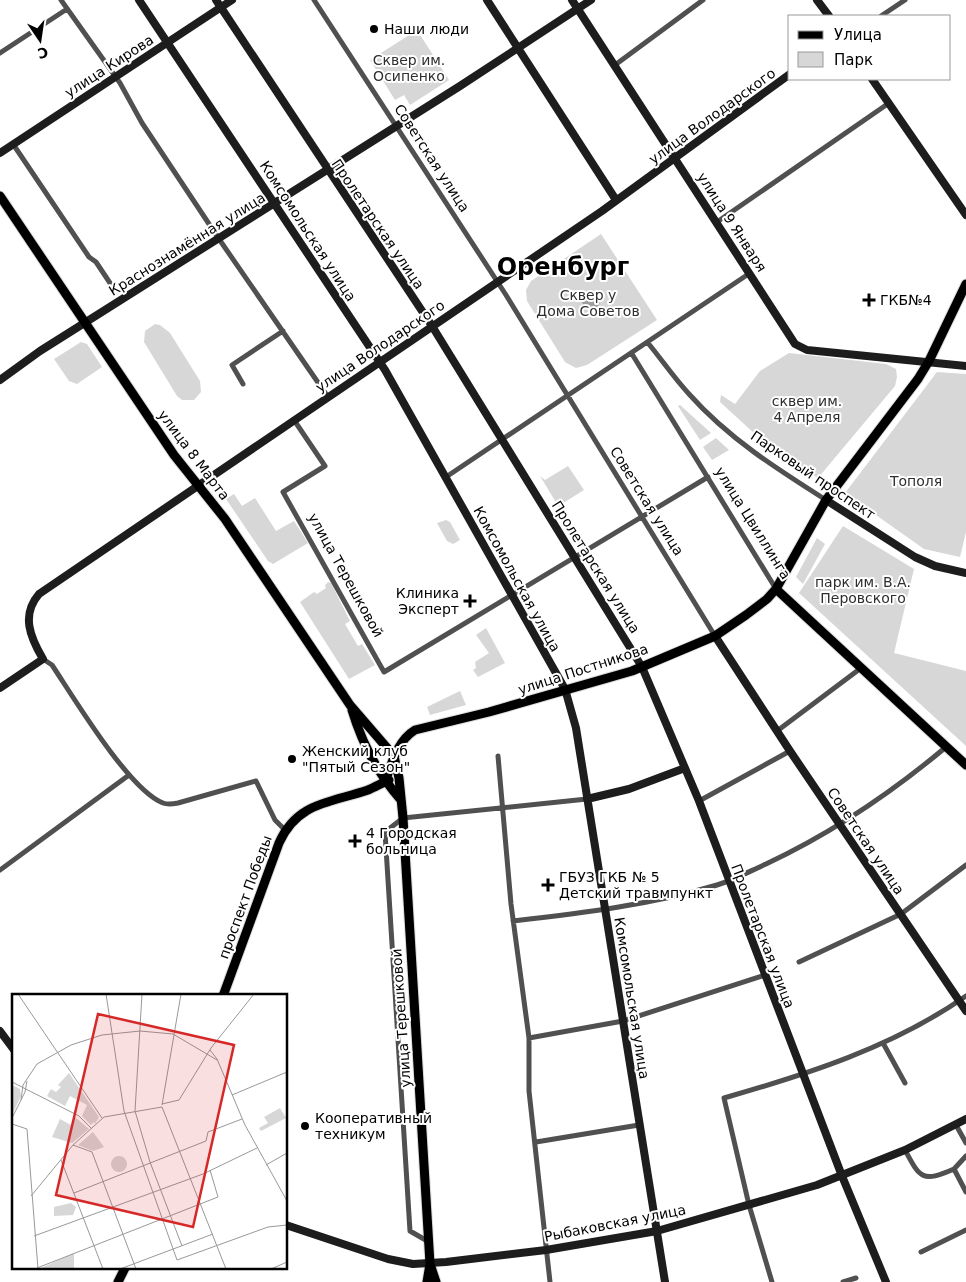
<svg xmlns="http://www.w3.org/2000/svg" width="966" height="1282" font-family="'DejaVu Sans',sans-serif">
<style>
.green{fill:#d7d7d7}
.water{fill:#9e9e9e}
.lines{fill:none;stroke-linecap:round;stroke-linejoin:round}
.primary-casing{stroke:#dbdbdb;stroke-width:11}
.street{stroke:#505050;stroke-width:5}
.secondary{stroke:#1d1d1d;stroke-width:8}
.primary{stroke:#000;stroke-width:9}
.poi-dot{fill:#000;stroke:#fff;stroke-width:2}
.labels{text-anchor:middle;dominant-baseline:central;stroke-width:4;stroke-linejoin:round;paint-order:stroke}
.poi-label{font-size:14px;fill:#000;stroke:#fff;text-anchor:start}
.park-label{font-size:14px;fill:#2e2e2e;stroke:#fff}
.street-label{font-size:14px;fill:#000;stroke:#fff}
.town-label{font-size:24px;font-weight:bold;fill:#000;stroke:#fff}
.inset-road{fill:none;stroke:#999;stroke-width:1}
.view{fill:#d62828;fill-opacity:0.15;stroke:#d62828;stroke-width:2.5}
.inset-edge{fill:none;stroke:#000;stroke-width:2.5}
</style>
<rect width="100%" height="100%" fill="#fff"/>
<path class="green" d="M417 30 449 80 410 105 404 95 395 100 370 60Z
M601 234 657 320 587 365 576 368 565 362 527 301 526 290 531 281Z
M155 324 160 325 170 333 200 381 201 392 194 400H182L177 396 144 342 145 331Z
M81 342 87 344 102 367 77 384 69 381 54 359Z
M789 353 886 364 896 369 897 377 895 386 818 478 777 454 720 402 721 395 735 404 760 371Z
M937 372 966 374V532L960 557 924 549 845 493Z
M680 405 711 433 700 440 678 406Z
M716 438 729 450 712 460 703 447Z
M568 466 584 490 560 505 563 514 540 476 545 480Z
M234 494 242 506 255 498 276 531 294 521 308 543 273 564 268 561 226 499Z
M446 520 450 522 460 540 453 544 447 541 437 523Z
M843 526 914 569 894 653 966 671V746L799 593Z
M817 538 825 544 803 584 796 577Z
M328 582 331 583 350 621 345 624 358 646 362 644 375 665 349 679 300 602 314 592 317 594 326 588 325 585Z
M486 628 505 663 478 677 473 670 476 668 475 662 489 653 476 635Z
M460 691 466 705 430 715 427 707Z"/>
<path class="water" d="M582 301a9 9 0 1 1 18 0a9 9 0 1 1-18 0Z"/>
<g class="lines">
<defs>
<path id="primary" d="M0 196 174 455 225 519 350 705 394 756 399 778 403 818 430 1264 427 1282
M776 589 966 765
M352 710C362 743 378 774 401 800
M385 782C392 763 397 741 415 730L489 712 632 671 715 636 746 615 767 599 776 589 826 500 918 379 929 361 966 284
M223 996 279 843C297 802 330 803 368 790 375 787 382 783 389 780
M430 1264 436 1282
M118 1282 125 1268"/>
</defs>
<use href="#primary" class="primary-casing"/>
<path class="street" d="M61 0 120 83 142 123 219 239 328 397
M314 0 506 295 715 636
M881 16 905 0
M0 53 67 9
M615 65 703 0
M13 144 89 257 96 262 112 286
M717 222 889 103
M648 343C662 360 674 378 689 394 728 438 777 469 826 500
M632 354 776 589
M243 384 232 365 283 331
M294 420 325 466 283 492 384 672 708 477
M446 477 750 273
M43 659 52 665C74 698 129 790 163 803 168 805 173 804 178 803L256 781 275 820 285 830
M777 731 861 668
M498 756 511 904 529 1038V1091L550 1282
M699 801 790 751
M0 870 129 775
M513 921C582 913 650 905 717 885 734 880 750 871 766 864 832 833 890 794 946 747
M799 962 901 914 966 865
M529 1038 623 1021 765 975
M883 1043 905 1083
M956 1125 966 1143
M536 1142 639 1125
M905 1150C920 1178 922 1183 954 1169
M966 1156 954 1169 966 1192
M429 1242 410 1231 385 832 403 818 587 799
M921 1252 966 1230
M772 1282 749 1205 724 1098C808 1074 893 1047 966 996
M843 1282 856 1278"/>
<path class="secondary" d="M139 0 385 370 565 689 576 728 665 1282
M216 0 432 326 642 667 699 801 842 1176 886 1282
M487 0 616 200
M572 0 795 344 807 350 966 366
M817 0 829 16
M872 79 966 215
M0 153 232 0
M0 380 40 351 460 86 591 0
M826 500 915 557 935 566 966 573
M715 636 790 751 966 1011
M0 688 43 659C30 637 21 615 39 594L602 211 790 74
M587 799 629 789 685 768
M0 1031 14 1050
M286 1225 388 1259 413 1264 446 1262 546 1250 657 1231 817 1185 905 1150 966 1119"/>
<use href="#primary" class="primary"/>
</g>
<g class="poi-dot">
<circle cx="374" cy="29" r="5"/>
<path d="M866.5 292.5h5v5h5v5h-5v5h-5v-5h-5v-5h5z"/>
<path d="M467.5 593.5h5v5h5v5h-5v5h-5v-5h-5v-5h5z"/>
<circle cx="292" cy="759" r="5"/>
<path d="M352.5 833.5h5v5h5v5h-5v5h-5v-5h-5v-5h5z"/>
<path d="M545.5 877.5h5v5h5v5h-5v5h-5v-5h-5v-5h5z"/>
<circle cx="305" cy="1126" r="5"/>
</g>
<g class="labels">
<g class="poi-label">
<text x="384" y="29">Наши люди</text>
<text x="880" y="300">ГКБ№4</text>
<text x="459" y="593" text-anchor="end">Клиника<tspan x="459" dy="16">Эксперт</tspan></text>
<text x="302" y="751">Женский клуб<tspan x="302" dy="16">"Пятый Сезон"</tspan></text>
<text x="366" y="833">4 Городская<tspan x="366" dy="16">больница</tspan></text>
<text x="559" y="877">ГБУЗ ГКБ № 5<tspan x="559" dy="16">Детский травмпункт</tspan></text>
<text x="315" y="1118">Кооперативный<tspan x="315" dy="16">техникум</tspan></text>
</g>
<g class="park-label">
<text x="409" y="60">Сквер им.<tspan x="409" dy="16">Осипенко</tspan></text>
<text x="588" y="295">Сквер у<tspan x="588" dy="16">Дома Советов</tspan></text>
<text x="807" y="401">сквер им.<tspan x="807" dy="16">4 Апреля</tspan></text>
<text x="916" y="481">Тополя</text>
<text x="863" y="582">парк им. В.А.<tspan x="863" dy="16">Перовского</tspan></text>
</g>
<g class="street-label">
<text transform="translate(109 66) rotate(-33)">улица Кирова</text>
<text transform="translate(712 116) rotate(-36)">улица Володарского</text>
<text transform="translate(432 158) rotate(57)">Советская улица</text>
<text transform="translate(732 222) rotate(57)">улица 9 Января</text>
<text transform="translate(378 224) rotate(56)">Пролетарская улица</text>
<text transform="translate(308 231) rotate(57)">Комсомольская улица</text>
<text transform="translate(187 244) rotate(-32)">Краснознамённая улица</text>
<text transform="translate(380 346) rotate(-34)">улица Володарского</text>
<text transform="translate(194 455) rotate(53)">улица 8 Марта</text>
<text transform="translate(813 475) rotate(34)">Парковый проспект</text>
<text transform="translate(647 501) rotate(58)">Советская улица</text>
<text transform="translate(753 523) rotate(58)">улица Цвиллинга</text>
<text transform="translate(596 567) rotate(58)">Пролетарская улица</text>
<text transform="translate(346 575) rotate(61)">улица Терешковой</text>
<text transform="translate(517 579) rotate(61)">Комсомольская улица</text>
<text transform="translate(583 669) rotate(-18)">улица Постникова</text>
<text transform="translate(866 841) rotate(56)">Советская улица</text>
<text transform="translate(245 897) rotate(-70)">проспект Победы</text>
<text transform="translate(763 936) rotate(69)">Пролетарская улица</text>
<text transform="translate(632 998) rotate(81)">Комсомольская улица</text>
<text transform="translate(401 1018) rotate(-94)">улица Терешковой</text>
<text transform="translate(615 1223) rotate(-11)">Рыбаковская улица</text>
</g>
<g class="town-label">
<text x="563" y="267">Оренбург</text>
</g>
</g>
<g transform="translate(12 994)">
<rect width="275" height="275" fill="#fff"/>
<path d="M57 79 87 123 83 130 82 128 79 131 70 122 75 111 58 102 53 112 35 102 39 95 44 98 49 93 46 91ZM0 91 8 95 9 102 0 121ZM268 114 274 124 249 137 247 134 256 129 252 123ZM63 123 77 135 60 149 40 143 48 125 59 131ZM81 138 92 153 81 157 66 151ZM99 170a8 8 0 1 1 16 0a8 8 0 1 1-16 0ZM59 209 64 213 61 221 42 222V213ZM62 259V275H27Z" fill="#d7d7d7"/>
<path class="inset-road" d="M6 0 90 124M94 0 112 117 165 266 256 233 275 231M130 0 123 117 138 168 170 252M198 56 205 65 233 131 275 207M0 88 67 122 80 135M220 101 275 78M9 106 11 91 25 70 59 51 90 41 128 37 161 40 205 66M150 110 167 106 199 54 242 0M150 111 169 0M150 113 214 275M0 124 13 98 15 87M0 130 15 135 26 275M61 151 80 158 124 275M49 166 91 275M254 171 275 159M62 199 194 147 196 138 230 125M19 202 61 151 92 123 150 113M22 242 191 180 245 154M25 274 206 203 198 176M108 275 201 240M259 275 275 268"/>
<path class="view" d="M86 20 222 51 181 233 44 201Z"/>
<rect width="275" height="275" class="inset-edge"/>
</g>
<rect x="788" y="15" width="162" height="65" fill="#ffffff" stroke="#999999"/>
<rect x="798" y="31" width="25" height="8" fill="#000000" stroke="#999999"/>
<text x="834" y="40" font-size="15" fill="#000000">Улица</text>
<rect x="798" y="52" width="25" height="15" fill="#d7d7d7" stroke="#999999"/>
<text x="834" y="65" font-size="15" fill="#000000">Парк</text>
<g transform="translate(40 40) rotate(167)" stroke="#ffffff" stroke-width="4" paint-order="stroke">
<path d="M0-4L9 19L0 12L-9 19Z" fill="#000000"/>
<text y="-8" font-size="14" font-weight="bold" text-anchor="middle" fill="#000000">С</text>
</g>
</svg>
